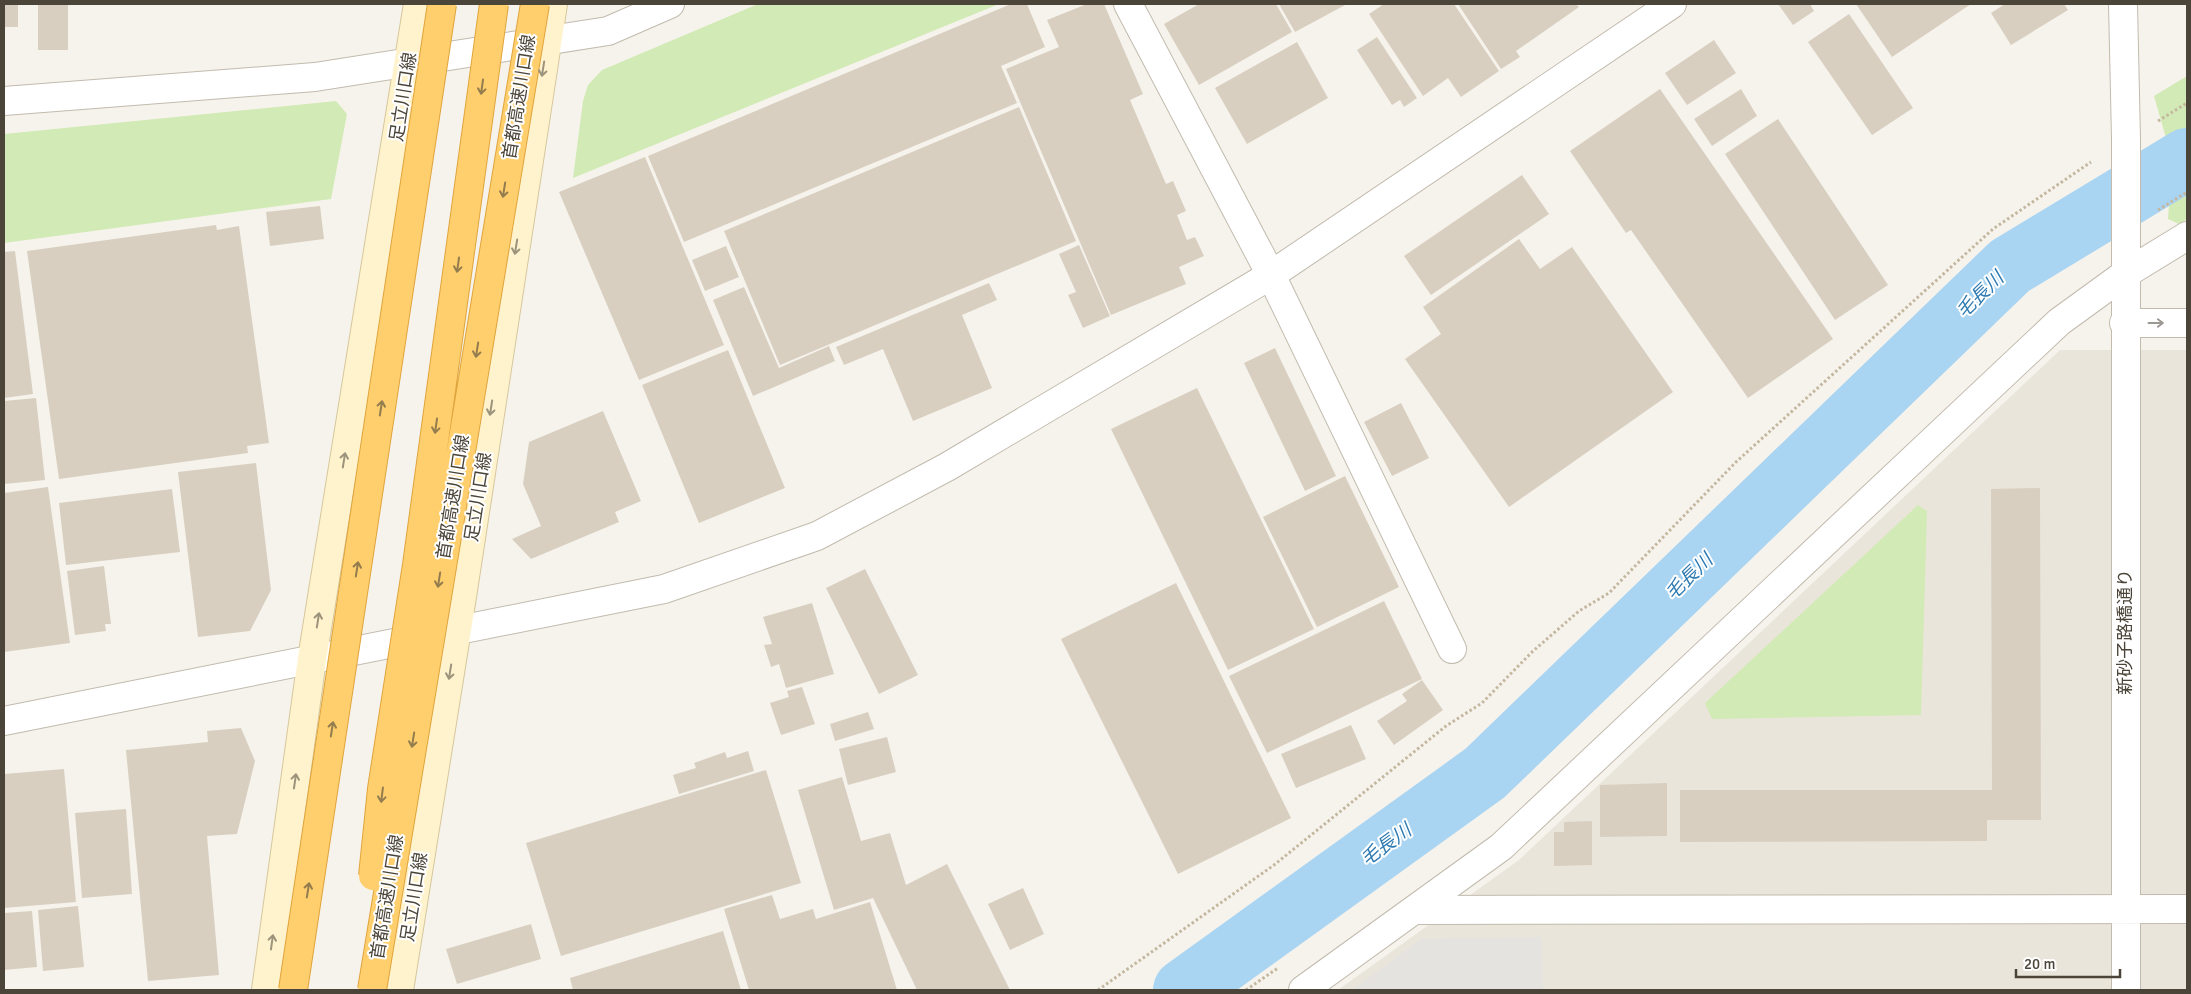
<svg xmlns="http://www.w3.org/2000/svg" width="2191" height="994" font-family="Signika,'Noto Sans JP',sans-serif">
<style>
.residential{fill:#eae5da}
.green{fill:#d2eab5}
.parking{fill:#e5e3e0}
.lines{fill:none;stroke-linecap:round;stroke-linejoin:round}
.river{stroke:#a9d4f2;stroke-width:62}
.building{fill:#d8cfc1}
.minor-casing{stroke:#c2bbae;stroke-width:30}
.tertiary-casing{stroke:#c2bbae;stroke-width:30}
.secondary-casing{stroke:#d6c79b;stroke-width:30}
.path{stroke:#c4b79f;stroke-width:3;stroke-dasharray:2.5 2.5;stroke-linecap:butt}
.minor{stroke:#fff;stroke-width:28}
.tertiary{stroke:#fff;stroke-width:28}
.secondary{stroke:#fff3cd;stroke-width:28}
.motorway-bridge-casing{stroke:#e0a43c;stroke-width:30;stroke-linecap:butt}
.motorway-bridge{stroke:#ffcf6e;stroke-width:28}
.oneway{stroke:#9c937c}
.oneway2{stroke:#937c4e}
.oneway3{stroke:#9c9892}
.labels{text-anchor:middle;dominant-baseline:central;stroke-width:4;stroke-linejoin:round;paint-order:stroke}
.street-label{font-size:18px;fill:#4b4439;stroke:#fff}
.water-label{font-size:19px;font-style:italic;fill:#2e7ab2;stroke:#fff}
</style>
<rect width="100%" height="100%" fill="#f6f3ec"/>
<path class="residential" d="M2060 350H2187V990H1338L1519 860Z"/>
<path class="green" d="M758 4H999L573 178 583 101 588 85 602 70Z
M2187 76V133L2168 145 2154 96Z
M336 101 347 114 331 199 4 243V134Z
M2187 179V219L2179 224 2168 219 2170 190Z
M1918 505 1927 511 1921 715 1712 719 1705 703Z"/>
<path class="parking" d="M1542 937 1543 990H1352L1421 939Z"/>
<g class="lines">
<path class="river" d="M1184 990 1485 773 2010 266 2187 159"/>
</g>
<path class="building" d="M4 4H18V27H4Z
M38 4H68V50H38Z
M1011 4H1027L1045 47 1001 66 1017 103 684 242 648 156Z
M1087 4H1104L1143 94 1130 100 1166 184 1173 181 1186 211 1177 215 1187 240 1195 237 1204 256 1179 267 1186 284 1111 315 1006 69 1059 47 1047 20Z
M1199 4H1276L1292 32 1199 85 1164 24Z
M1279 4H1347L1295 32Z
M1384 4H1454L1499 71 1461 97 1448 78 1423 96 1369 14Z
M1458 4H1576L1579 7 1516 51 1520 57 1501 69Z
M1778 4H1810L1814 11 1793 25Z
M1856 4H1971L1892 57Z
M2005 4H2064L2068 10 2011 45 1991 13Z
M1849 14 1913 108 1872 135 1808 42Z
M1377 37 1417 98 1404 107 1400 100 1392 105 1357 50Z
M1714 40 1736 73 1687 105 1665 73Z
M1297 42 1328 98 1247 144 1215 88Z
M1660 89 1833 339 1748 398 1631 230 1626 233 1570 151Z
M1741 89 1757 116 1712 146 1694 119Z
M1019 107 1076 241 780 365 724 231Z
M1778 119 1888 285 1835 320 1725 154Z
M645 157 724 345 639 380 559 192Z
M1522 175 1549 214 1431 295 1404 256Z
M320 206 324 239 270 246 266 212Z
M216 225 217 230 239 226 269 443 247 446 248 453 59 479 27 251Z
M1519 239 1540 269 1572 247 1673 392 1509 507 1405 359 1441 334 1423 307Z
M1079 245 1110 316 1083 328 1068 295 1076 292 1059 254Z
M726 246 739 277 705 291 692 260Z
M15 251 33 394 4 398V252Z
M989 283 997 300 962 315 992 388 913 421 883 349 844 365 836 347Z
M744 287 779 368 829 346 835 361 753 396 713 300Z
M1275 348 1336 476 1305 491 1244 363Z
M728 350 785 488 699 523 642 385Z
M1197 388 1314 629 1228 670 1111 429Z
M36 398 45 480 4 484V401Z
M1401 403 1429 458 1392 476 1364 422Z
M603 411 641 501 615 512 619 522 531 559 512 539 541 526 523 484 529 442Z
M256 463 271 590 250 631 198 637 178 472Z
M1345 476 1399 587 1317 627 1263 517Z
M48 487 70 643 4 652V493Z
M2040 488 2041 820H1987V841L1680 842V790H1992L1991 489Z
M172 489 180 552 66 565 59 503Z
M104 566 111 624H105L106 631 75 635 67 571Z
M865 569 918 675 879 694 826 588Z
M1176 583 1291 818 1178 874 1061 639Z
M1384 601 1422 679 1267 753 1229 676Z
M812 603 834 674 786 688 779 664 771 667 764 645 772 644 763 617Z
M1422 680 1443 710 1394 745 1377 721 1407 701 1402 694Z
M802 687 815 724 781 735 770 703 789 697 787 691Z
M868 712 874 729 835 741 830 724Z
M1351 725 1366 759 1296 788 1281 754Z
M241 728 255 761 237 834 207 836 219 975 148 981 126 750 208 742 207 731Z
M887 737 896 772 848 785 839 749Z
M748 751 754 771 679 794 673 775 696 768 694 763 725 752 727 758Z
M64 769 76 902 4 908V774Z
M766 770 801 883 561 956 526 843Z
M842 777 861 841 890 833 906 885 947 864 1010 990H917L873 898 834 910 798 790Z
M1667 783V836L1600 837V785Z
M126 809 132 894 82 898 75 813Z
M1592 821V865L1554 866V832H1564V822Z
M1023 888 1044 934 1010 950 988 904Z
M772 895 780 919 813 909 816 919 870 902 897 990H749L724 909Z
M78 906 84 967 43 971 38 910Z
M32 911 37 967 4 970V913Z
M531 924 541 959 457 984 446 949Z
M723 931 741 990H573L570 978Z"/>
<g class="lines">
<defs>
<path id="minor" d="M1128 4 1271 275 1452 649
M4 101 315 77 608 31 670 4
M2124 323H2187
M1303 990 1501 847 2059 322 2125 274 2187 236"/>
<path id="tertiary" d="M2123 4 2126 139V990
M4 721 664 589 817 536 947 467 1271 275 1672 4
M1416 910 2187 909"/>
<path id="secondary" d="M266 990 312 659 418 4
M399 990 457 629 553 4"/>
</defs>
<use href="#minor" class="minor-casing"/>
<use href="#tertiary" class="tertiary-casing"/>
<use href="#secondary" class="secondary-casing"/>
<path class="path" d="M2158 121 2187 103
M2158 210 2187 192
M1098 990 1274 865 1446 726 1482 703 1532 652 1579 611 1609 593 1736 462 1993 229 2091 162
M1246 990 1278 968"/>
<use href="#minor" class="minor"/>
<use href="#tertiary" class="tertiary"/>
<use href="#secondary" class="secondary"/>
<defs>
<path id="motorway-bridge" d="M373 876 382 789 417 565 494 4
M293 990 442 4
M372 990 535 4"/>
</defs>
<use href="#motorway-bridge" class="motorway-bridge-casing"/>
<use href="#motorway-bridge" class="motorway-bridge"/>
</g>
<defs><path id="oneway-shaft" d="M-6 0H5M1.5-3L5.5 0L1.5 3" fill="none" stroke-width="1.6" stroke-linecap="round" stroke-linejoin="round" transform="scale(1.25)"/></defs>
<g class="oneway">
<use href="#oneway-shaft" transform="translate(543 69) rotate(99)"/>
<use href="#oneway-shaft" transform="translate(516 247) rotate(99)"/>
<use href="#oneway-shaft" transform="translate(491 408) rotate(99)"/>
<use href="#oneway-shaft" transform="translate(344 460) rotate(-81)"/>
<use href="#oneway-shaft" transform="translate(318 620) rotate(-81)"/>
<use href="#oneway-shaft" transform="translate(450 672) rotate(99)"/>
<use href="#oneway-shaft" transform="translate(295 781) rotate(-82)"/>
<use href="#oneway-shaft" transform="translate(272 942) rotate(-82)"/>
</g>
<g class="oneway2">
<use href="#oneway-shaft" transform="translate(482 87) rotate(98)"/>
<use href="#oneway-shaft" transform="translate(504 190) rotate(99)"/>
<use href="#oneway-shaft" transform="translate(458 265) rotate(98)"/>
<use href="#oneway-shaft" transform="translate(477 350) rotate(99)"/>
<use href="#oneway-shaft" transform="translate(381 408) rotate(-81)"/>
<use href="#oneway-shaft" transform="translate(436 426) rotate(98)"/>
<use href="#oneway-shaft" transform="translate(357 569) rotate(-81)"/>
<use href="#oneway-shaft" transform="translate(439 580) rotate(99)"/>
<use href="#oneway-shaft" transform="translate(332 729) rotate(-81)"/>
<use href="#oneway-shaft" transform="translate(413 740) rotate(99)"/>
<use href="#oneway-shaft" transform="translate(382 795) rotate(97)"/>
<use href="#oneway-shaft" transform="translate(308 890) rotate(-81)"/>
</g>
<use class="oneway3" href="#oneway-shaft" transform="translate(2156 323)"/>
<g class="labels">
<g class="street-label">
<text transform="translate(403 97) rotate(-81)">足立川口線</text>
<text transform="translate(519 97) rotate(-81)">首都高速川口線</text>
<text transform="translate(453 497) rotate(-81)">首都高速川口線</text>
<text transform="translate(478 497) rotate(-81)">足立川口線</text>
<text transform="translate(2125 632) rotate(-90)">新砂子路橋通り</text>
<text transform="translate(387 897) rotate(-81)">首都高速川口線</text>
<text transform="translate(414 897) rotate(-81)">足立川口線</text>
</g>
<g class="water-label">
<text transform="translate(1980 295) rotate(-44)">毛長川</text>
<text transform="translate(1689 577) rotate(-44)">毛長川</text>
<text transform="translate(1386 845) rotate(-36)">毛長川</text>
</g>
</g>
<rect width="2191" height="994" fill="none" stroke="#4b4439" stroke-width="10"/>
<path d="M2016 969v8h104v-8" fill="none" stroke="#4b4439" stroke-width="2.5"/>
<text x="2024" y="969" font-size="15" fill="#4b4439" stroke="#ffffff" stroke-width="4" paint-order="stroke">20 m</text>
</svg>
